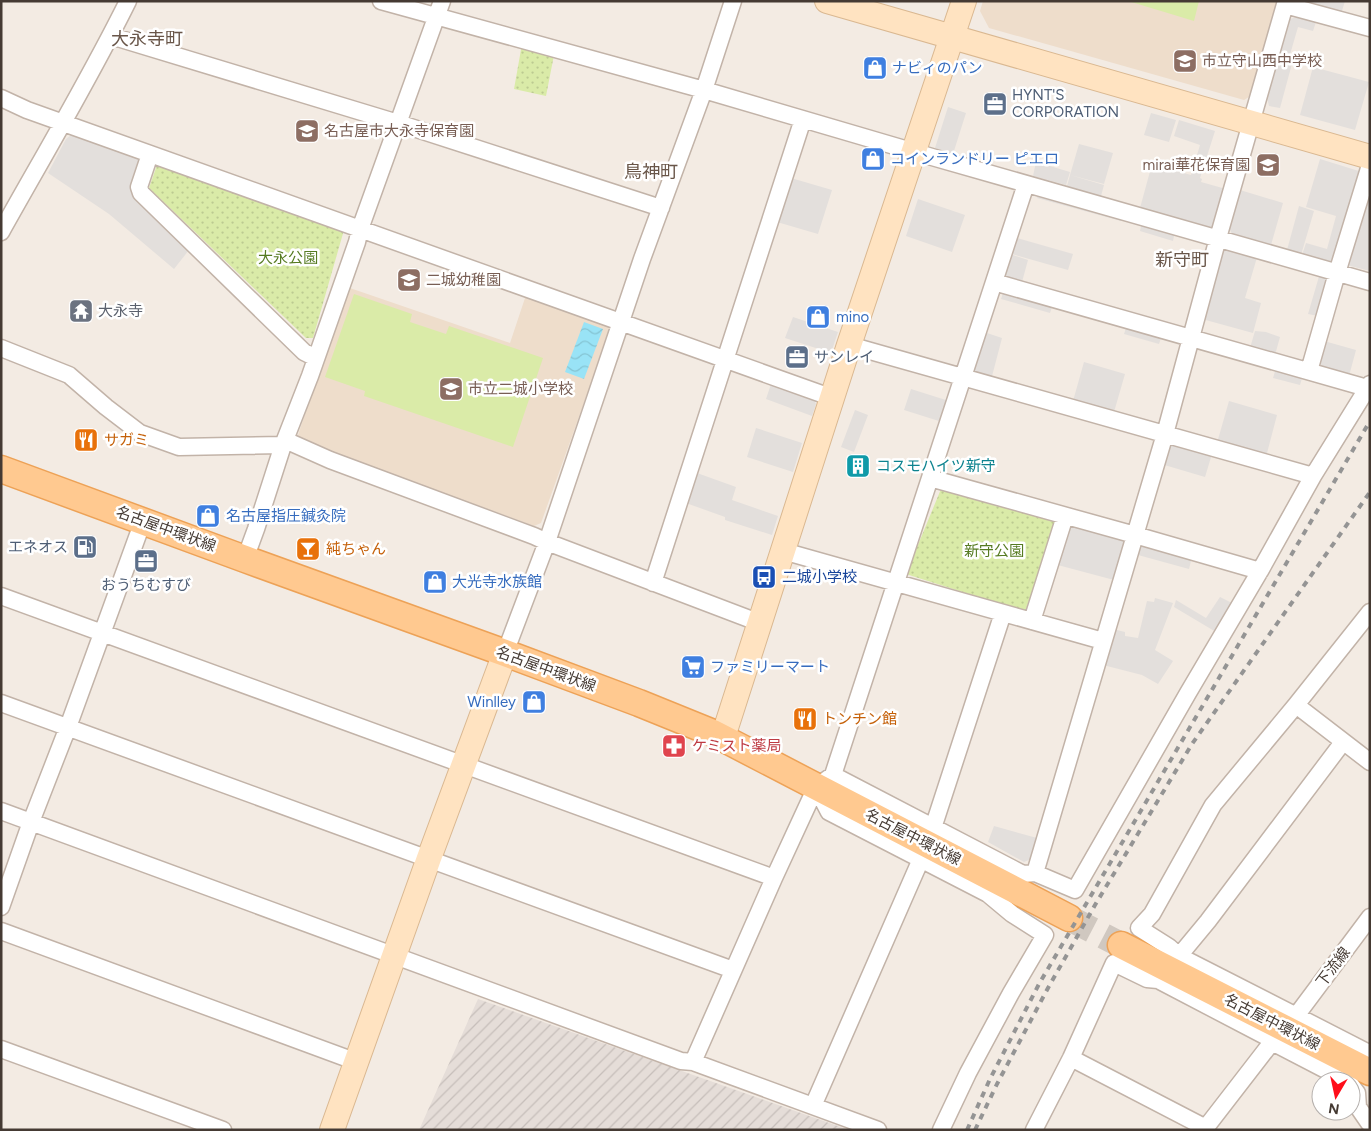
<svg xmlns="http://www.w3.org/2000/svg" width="1371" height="1131" font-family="Figtree,'Noto Sans JP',sans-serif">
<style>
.industrial{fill:url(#industrial-furrows)}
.education{fill:#eeddcb}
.grass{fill:url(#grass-dots)}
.pitch{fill:#daeba8}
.parking{fill:#e3dfdc}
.water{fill:url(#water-waves)}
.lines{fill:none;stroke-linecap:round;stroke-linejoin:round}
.primary-tunnel{stroke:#d0c8c0;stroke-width:26;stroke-dasharray:26 13;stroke-linecap:butt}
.street-casing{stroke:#c2b3a8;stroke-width:19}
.secondary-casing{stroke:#dab891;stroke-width:26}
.primary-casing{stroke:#eda257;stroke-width:29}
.street{stroke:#fff;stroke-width:16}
.secondary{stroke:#ffe3c1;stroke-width:24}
.primary{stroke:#ffc990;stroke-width:26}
.rail{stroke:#949494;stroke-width:4;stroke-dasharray:6 6;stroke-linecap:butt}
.labels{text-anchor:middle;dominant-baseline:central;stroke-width:5;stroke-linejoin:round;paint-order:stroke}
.education-label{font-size:15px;fill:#785e54;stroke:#fff;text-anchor:start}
.shop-label{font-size:15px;fill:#366cbe;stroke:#fff;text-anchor:start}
.service-label{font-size:15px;fill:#4e5e75;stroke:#fff;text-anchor:start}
.park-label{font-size:15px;fill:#567b22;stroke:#fff}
.worship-label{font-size:15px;fill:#5b616d;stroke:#fff;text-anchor:start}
.food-label{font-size:15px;fill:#c56008;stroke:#fff;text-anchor:start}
.culture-label{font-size:15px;fill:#0d838f;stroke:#fff;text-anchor:start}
.street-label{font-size:15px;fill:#453a33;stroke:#fff}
.transit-label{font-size:15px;fill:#164399;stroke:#fff;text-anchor:start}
.health-label{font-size:15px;fill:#be3a42;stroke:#fff;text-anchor:start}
.quarter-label{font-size:18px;fill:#695649;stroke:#fff}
</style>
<defs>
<pattern id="industrial-furrows" width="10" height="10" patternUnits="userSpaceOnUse" patternTransform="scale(1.25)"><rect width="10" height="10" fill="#e5ddd8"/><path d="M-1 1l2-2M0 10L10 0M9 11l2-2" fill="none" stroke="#c6beba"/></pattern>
<pattern id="grass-dots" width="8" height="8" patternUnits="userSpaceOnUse" patternTransform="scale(1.25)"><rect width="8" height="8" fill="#daeba8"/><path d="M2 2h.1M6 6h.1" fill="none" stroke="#bcca91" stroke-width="1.8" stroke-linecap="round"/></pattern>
<pattern id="water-waves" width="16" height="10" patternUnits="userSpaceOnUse" patternTransform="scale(1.25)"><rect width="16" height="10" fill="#99e3f6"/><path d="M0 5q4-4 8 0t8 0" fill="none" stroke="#85c4d3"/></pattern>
</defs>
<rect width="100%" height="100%" fill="#f3ebe3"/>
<path class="industrial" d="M478 999 849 1130H419Z"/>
<path class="education" d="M983 1H1281L1254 94 1244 100 989 28 980 11Z
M347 287 510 343 526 295 608 325 610 330 541 523 534 526 301 441 298 435Z"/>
<path class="grass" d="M522 44 554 55 546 96 514 89Z
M157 165 344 230 313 338H306L149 188Z
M941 489 1057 519 1025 612 906 574Z"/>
<path class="pitch" d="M1128 1H1199L1194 21Z
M354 294 412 314 410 322 446 334 449 326 543 358 513 447 364 396 365 391 325 377Z"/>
<path class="parking" d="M1297 1H1345L1341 14Z
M1298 17 1316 22 1313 31 1298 27 1289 58 1279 56 1289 19Z
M1278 57 1293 60 1280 108 1269 106 1267 98Z
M1313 67 1369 82 1355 130 1300 115Z
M948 107 966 113 953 154 935 148Z
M1151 113 1176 120 1169 142 1144 135Z
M1179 120 1215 131 1200 178 1202 179 1201 182 1226 189 1216 225 1209 229 1140 208 1152 164 1191 175 1200 145 1174 136Z
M71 135 139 158 142 162 131 193 189 250 174 269 109 214 48 173 66 139Z
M1079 144 1113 153 1104 184 1070 175Z
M1320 159 1362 172 1337 257 1330 263 1302 255 1306 243 1327 249 1336 216 1306 207Z
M1036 162 1070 172 1066 185 1033 176Z
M1070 175 1104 185 1101 196 1067 186Z
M791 178 832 190 818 234 777 222Z
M1370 182V271L1343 264Z
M1240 190 1283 203 1271 245 1232 234 1229 228Z
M1039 191 1123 214 1121 221 1037 198Z
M918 199 965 215 952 252 906 236Z
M1299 206 1314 211 1301 255 1287 250Z
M1142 222 1175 231 1173 241 1140 231Z
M1017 238 1073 254 1068 270 1012 254Z
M1222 247 1258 254 1245 298 1261 303 1253 333 1202 319Z
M1010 254 1028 260 1022 282 1007 278 1004 273Z
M1320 273 1326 275 1329 280 1318 316 1308 314Z
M1004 290 1053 304 1050 313 1001 299Z
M793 317 838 332 831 353 785 338Z
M1127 325 1162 335 1159 344 1124 334Z
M1255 331 1266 332 1280 337 1275 355 1250 348Z
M984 332 1002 338 991 380 975 375 972 368Z
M1324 341 1356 350 1349 376 1325 370 1318 362Z
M1084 362 1125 374 1114 412 1073 401Z
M1276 368 1303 375 1300 385 1273 378Z
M772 381 812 396 816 404 812 416 766 399Z
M911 389 949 401 942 422 904 410Z
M1229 401 1277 415 1266 457 1217 443Z
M855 410 868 415 854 452 841 447Z
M756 428 802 443 793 472 747 457Z
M1174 442 1212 454 1205 477 1161 464 1166 445Z
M697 473 736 487 732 500 778 516 772 535 725 520V517L686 503Z
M1073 521 1122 535 1125 541 1114 580 1054 564 1060 542Z
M1140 542 1192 557 1189 569 1138 555Z
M1220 597 1234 604 1216 632 1174 607 1176 600 1206 618Z
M1155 598 1173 603 1155 650 1173 661 1158 684 1142 675 1103 665 1113 629 1125 632V636L1138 638 1147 601 1154 602Z
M994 826 1037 838 1031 859 1024 862 988 842Z"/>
<path class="water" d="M584 322 603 329 584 379 565 372Z"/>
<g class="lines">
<path class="primary-tunnel" d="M1069 918 1121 945"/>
<defs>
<path id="street" d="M381 1 704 90 932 157 1370 282
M1285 5 1370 28
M111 36 398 123 661 208
M1 98 27 110 833 398
M150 154 139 187 141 193 304 352 316 358
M1 232C44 155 89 80 128 1
M994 282 1367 388
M849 345 1313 476
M1 348 69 375 106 407 140 433 179 447 283 445
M1309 371 1337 273 1370 165
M285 440 330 460 534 536 547 542 760 623
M930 478 1135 535 1260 571
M783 551 1103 641
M245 559 256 529 283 445 310 376 357 242 360 229 442 1
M653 583 803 119
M1 596 774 878
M1370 612 1296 705 1213 805 1152 914 1139 928 1169 947 1179 956 1367 1052H1370
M1032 621 1065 516
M505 653 547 542 642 259 704 90 733 1
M1 703 733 970
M1296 705 1370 762
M833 775 1023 874 1035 873 1075 890 1188 693 1260 571 1313 476 1370 384
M816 787 829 812 988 894 1012 914 1045 935 1011 993 968 1073 941 1130
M1 811 681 1061 693 1062 878 1130
M933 828 1003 613
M1035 873 1165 434 1218 238 1286 1
M1 907 31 822 68 727 143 521
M1 931 357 1062
M1179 956 1208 921 1343 742
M1296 1016 1370 917
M1 1049 223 1130
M1071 1058 1206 1128
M693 1062 774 878 816 787 833 775 1026 184
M1351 1085 1357 1093 1358 1107 1369 1123
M813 1106 921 859
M1034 1130 1071 1058 1114 963 1147 979 1158 980 1267 1037 1272 1042 1347 1081
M1204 1130 1272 1042"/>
<path id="secondary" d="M827 1 1370 157
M723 737 849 345 964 1
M332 1130 429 858 505 653"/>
<path id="primary" d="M1 469 245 559 505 653 639 703 713 733 1069 918
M1121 945 1370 1072"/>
</defs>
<use href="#street" class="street-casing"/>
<use href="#secondary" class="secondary-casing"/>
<use href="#primary" class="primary-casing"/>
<use href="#street" class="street"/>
<use href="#secondary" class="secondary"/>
<use href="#primary" class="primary"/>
<path class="rail" d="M967 1130 990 1079 1039 984 1370 421
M975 1130 997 1084 1048 988 1095 905 1192 744 1370 492"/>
</g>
<defs>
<symbol id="school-square" viewBox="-11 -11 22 22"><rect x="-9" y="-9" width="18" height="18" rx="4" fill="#8d6e63" stroke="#fff"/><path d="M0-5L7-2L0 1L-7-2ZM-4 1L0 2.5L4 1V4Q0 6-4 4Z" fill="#fff"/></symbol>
<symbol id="shop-square" viewBox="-11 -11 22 22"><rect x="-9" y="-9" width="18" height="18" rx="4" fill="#3f7fe0" stroke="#fff"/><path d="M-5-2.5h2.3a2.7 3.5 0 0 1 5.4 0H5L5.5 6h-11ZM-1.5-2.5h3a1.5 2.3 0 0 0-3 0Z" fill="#fff"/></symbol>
<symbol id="office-square" viewBox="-11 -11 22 22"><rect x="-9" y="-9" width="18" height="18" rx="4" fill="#5c6f8a" stroke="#fff"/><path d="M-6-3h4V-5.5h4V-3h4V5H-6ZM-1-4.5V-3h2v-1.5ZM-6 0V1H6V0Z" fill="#fff"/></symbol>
<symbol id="temple-square" viewBox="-11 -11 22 22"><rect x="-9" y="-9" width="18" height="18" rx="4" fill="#6b7280" stroke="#fff"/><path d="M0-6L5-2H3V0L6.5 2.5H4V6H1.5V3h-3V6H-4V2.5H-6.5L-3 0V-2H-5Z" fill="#fff"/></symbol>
<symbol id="restaurant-square" viewBox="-11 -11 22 22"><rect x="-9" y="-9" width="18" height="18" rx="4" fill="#e8710a" stroke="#fff"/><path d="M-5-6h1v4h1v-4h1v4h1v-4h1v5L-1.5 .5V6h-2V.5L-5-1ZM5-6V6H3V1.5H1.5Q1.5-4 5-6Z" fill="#fff"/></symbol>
<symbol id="building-square" viewBox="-11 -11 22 22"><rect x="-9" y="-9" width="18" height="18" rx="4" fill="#0f9aa8" stroke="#fff"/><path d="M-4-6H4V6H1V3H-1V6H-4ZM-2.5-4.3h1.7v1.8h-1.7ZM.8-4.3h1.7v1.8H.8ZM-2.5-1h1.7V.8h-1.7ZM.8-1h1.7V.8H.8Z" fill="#fff"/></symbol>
<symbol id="fuel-square" viewBox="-11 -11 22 22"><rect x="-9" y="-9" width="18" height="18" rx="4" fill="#5c6f8a" stroke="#fff"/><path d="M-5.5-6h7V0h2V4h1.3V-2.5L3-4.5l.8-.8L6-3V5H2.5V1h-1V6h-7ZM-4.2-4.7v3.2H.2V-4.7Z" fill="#fff"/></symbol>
<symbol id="bar-square" viewBox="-11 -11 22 22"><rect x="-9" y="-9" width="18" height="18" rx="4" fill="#e8710a" stroke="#fff"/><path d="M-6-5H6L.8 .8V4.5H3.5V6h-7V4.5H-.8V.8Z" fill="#fff"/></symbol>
<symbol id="bus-square" viewBox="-11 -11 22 22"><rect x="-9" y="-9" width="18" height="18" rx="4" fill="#1a4fb4" stroke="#fff"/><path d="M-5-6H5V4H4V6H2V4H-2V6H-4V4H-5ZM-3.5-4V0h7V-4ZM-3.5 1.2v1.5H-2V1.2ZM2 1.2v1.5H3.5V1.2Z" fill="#fff"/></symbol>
<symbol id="supermarket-square" viewBox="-11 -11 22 22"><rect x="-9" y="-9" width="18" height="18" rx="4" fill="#3f7fe0" stroke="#fff"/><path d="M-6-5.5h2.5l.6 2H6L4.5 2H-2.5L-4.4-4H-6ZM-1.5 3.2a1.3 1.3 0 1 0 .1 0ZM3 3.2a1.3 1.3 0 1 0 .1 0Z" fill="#fff"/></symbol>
<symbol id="pharmacy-square" viewBox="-11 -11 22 22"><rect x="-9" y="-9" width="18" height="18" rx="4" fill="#e0444e" stroke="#fff"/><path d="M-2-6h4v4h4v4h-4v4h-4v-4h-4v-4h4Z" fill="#fff"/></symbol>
</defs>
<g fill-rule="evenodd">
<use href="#school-square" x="1171" y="47" width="28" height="28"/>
<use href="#shop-square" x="861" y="54" width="28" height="28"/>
<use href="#office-square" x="981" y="90" width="28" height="28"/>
<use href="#school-square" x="293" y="117" width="28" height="28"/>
<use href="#shop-square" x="859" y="145" width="28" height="28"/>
<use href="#school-square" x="1254" y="151" width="28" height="28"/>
<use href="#school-square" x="395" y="266" width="28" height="28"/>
<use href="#temple-square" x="67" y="297" width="28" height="28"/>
<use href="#shop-square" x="804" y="303" width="28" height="28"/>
<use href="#office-square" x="783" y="343" width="28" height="28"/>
<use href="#school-square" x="437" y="375" width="28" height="28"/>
<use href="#restaurant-square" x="72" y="426" width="28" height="28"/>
<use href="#building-square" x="844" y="452" width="28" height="28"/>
<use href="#shop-square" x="194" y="502" width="28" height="28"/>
<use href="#fuel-square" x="71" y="533" width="28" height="28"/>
<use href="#bar-square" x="294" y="535" width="28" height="28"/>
<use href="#office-square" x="132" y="547" width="28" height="28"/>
<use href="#bus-square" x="750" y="563" width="28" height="28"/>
<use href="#shop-square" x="421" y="568" width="28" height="28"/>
<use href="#supermarket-square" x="679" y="653" width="28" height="28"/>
<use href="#shop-square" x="520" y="688" width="28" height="28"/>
<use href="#restaurant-square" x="791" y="705" width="28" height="28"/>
<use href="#pharmacy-square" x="660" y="732" width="28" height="28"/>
</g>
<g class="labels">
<g class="education-label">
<text x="1202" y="61">市立守山西中学校</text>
<text x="324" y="131">名古屋市大永寺保育園</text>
<text x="1250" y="165" text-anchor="end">mirai華花保育園</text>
<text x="426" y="280">二城幼稚園</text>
<text x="468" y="389">市立二城小学校</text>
</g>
<g class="shop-label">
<text x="892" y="68">ナビィのパン</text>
<text x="890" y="159">コインランドリー ピエロ</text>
<text x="836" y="317">mino</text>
<text x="226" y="516">名古屋指圧鍼灸院</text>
<text x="452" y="582">大光寺水族館</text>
<text x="710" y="667">ファミリーマート</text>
<text x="516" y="702" text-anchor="end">Winlley</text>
</g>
<g class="service-label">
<text x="1012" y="95">HYNT'S<tspan x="1012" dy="17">CORPORATION</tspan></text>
<text x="814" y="357">サンレイ</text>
<text x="68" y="547" text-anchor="end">エネオス</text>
<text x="146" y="585" text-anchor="middle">おうちむすび</text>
</g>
<g class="park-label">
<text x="288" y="258">大永公園</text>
<text x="994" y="551">新守公園</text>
</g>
<g class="worship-label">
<text x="98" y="311">大永寺</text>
</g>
<g class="food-label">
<text x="104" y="440">サガミ</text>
<text x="326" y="549">純ちゃん</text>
<text x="822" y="719">トンチン館</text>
</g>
<g class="culture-label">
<text x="876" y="466">コスモハイツ新守</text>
</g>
<g class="street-label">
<text transform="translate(166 529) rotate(20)">名古屋中環状線</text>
<text transform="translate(546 669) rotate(20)">名古屋中環状線</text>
<text transform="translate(913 837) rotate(27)">名古屋中環状線</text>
<text transform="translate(1333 967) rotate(-53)">下流線</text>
<text transform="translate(1272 1022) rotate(27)">名古屋中環状線</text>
</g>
<g class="transit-label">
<text x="782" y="577">二城小学校</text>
</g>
<g class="health-label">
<text x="692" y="746">ケミスト薬局</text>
</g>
<g class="quarter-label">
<text x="147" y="39">大永寺町</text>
<text x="651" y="172">鳥神町</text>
<text x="1182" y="260">新守町</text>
</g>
</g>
<rect width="1371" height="1131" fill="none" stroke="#453a33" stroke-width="5"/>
<g transform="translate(1336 1096) rotate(189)"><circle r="24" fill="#ffffff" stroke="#b5b0ad"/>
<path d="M0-4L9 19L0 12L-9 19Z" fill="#ff0e1a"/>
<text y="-8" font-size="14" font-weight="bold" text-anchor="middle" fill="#453a33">N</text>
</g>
</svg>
